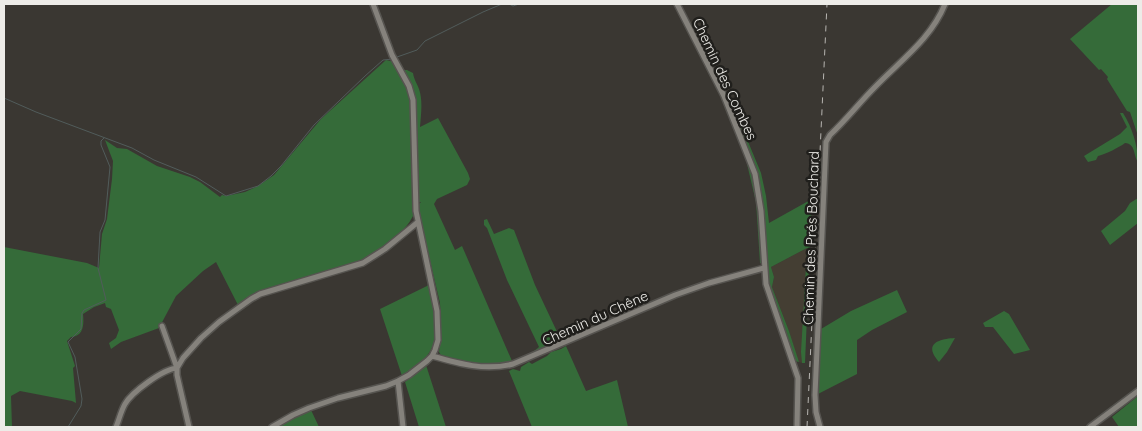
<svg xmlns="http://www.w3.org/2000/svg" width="1142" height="431" font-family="Quicksand,sans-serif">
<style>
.built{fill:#443e33}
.green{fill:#356b39}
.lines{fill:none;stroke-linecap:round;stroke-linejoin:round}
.stream{stroke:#515c5b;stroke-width:1}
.minor-casing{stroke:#565450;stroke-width:8}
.minor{stroke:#85827c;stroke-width:5}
.rail{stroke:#b7b5b1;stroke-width:1;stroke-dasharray:6 6;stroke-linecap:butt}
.labels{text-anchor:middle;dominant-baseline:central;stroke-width:5;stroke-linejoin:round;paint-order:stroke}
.street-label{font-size:14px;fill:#edece8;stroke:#201f1c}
</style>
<rect width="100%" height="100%" fill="#3a3732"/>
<path class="built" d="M807 248 806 264 802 363 799 362 797 358 789 331 772 287 774 277 771 267Z"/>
<path class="green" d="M1112 4H1138V136L1130 112 1127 111 1107 79 1108 77 1101 69 1099 70 1070 39Z
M386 60 395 62 409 92 412 102 413 216C403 236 380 249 363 261L360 260 356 263 261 291 238 305 216 262 203 271 176 296 159 328 121 342 111 349 109 343 116 338 119 330 111 309 106 307 105 303 94 307 83 314C84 324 84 336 71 337L67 341 75 366 73 368 76 403 72 401 20 391 11 396 12 427H4V247L87 263 99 268 102 234 107 219 112 179 113 161 105 140 117 148 127 149 157 166 190 177 200 182 220 197 222 195 226 196 245 192 258 186 274 175 321 119Z
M402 70H407L413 73C414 80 417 83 419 89 423 100 421 115 420 127L438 118 468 173 470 179 467 185 437 199 434 204 455 250 462 246 512 361 529 355 539 347 507 280 487 228 484 225V220L487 219 494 234 509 228 514 230 535 285 560 338 567 337V338C545 348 520 365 495 365 477 366 460 361 442 357L439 352 441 329 440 303 417 206 421 202H418L416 99Z
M1120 113H1123C1132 127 1138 146 1138 162 1133 155 1136 144 1125 143 1120 147 1104 155 1098 156L1096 160 1088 162 1084 156 1120 134 1127 127Z
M737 115 761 173 766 196 769 223 812 199 805 363H802L801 352 807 248 771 267 774 277 772 287 789 331 799 362 795 361 769 287 766 263H760L756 202 747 164 752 162 734 116Z
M1138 198V223L1110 245 1101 231 1125 211 1130 203Z
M430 283C438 326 446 351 402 376L380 309 427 286Z
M897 290 907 312 872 330 857 340V374L818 394 821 329 851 311Z
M1004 311 1009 314 1030 350 1014 354 993 327H985L983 323Z
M955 338 947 352 939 362C923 344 938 339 955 338Z
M566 346 586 391 617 380 628 427H532L509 371 513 369 520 371 521 367 529 362 532 364 547 356 551 352 561 349Z
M426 365 446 427H419L405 382Z
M1138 396V427H1119L1112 417Z
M311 410 319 427H277L285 421Z"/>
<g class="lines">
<path class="stream" d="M509 4 513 6 519 4
M397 57 417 50 425 41 483 12 502 4
M4 98 36 112 132 148 154 160 196 177 226 196 258 186 271 176 281 166 314 125 365 76 383 60 393 59
M68 427 81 406 82 399 75 357 68 342 81 329 82 313 84 310 106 300 98 268 100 232 105 220 110 167 101 145V141L104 138"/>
<defs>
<path id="minor" d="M677 4 724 96 755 174 761 211 766 284 798 378 797 427
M162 326 177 368V375L189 427
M432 356C460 364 485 371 513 364L675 295 709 283 764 268
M398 381 403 427
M116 427C119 420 121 411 125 404 132 392 163 369 177 368L183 358 201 338 219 322 251 299 260 294 363 263 385 249 418 222
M272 427 293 415 309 408 338 398 386 386 398 381 409 375 427 361 432 356 435 350 438 340 437 311 416 211 413 100 409 86 392 55 373 4
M820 427 816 412 815 395 826 142 830 135C846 120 860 102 875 87 901 60 931 39 945 4
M1090 427 1138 391"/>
</defs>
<use href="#minor" class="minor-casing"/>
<use href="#minor" class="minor"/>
<path class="rail" d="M807 427 827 4"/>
</g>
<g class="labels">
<g class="street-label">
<text transform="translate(725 79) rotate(65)">Chemin des Combes</text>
<text transform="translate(811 238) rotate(-88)">Chemin des Prés Bouchard</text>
<text transform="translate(595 318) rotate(-24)">Chemin du Chêne</text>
</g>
</g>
<rect width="1142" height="431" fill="none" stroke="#edece8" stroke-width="10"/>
</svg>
